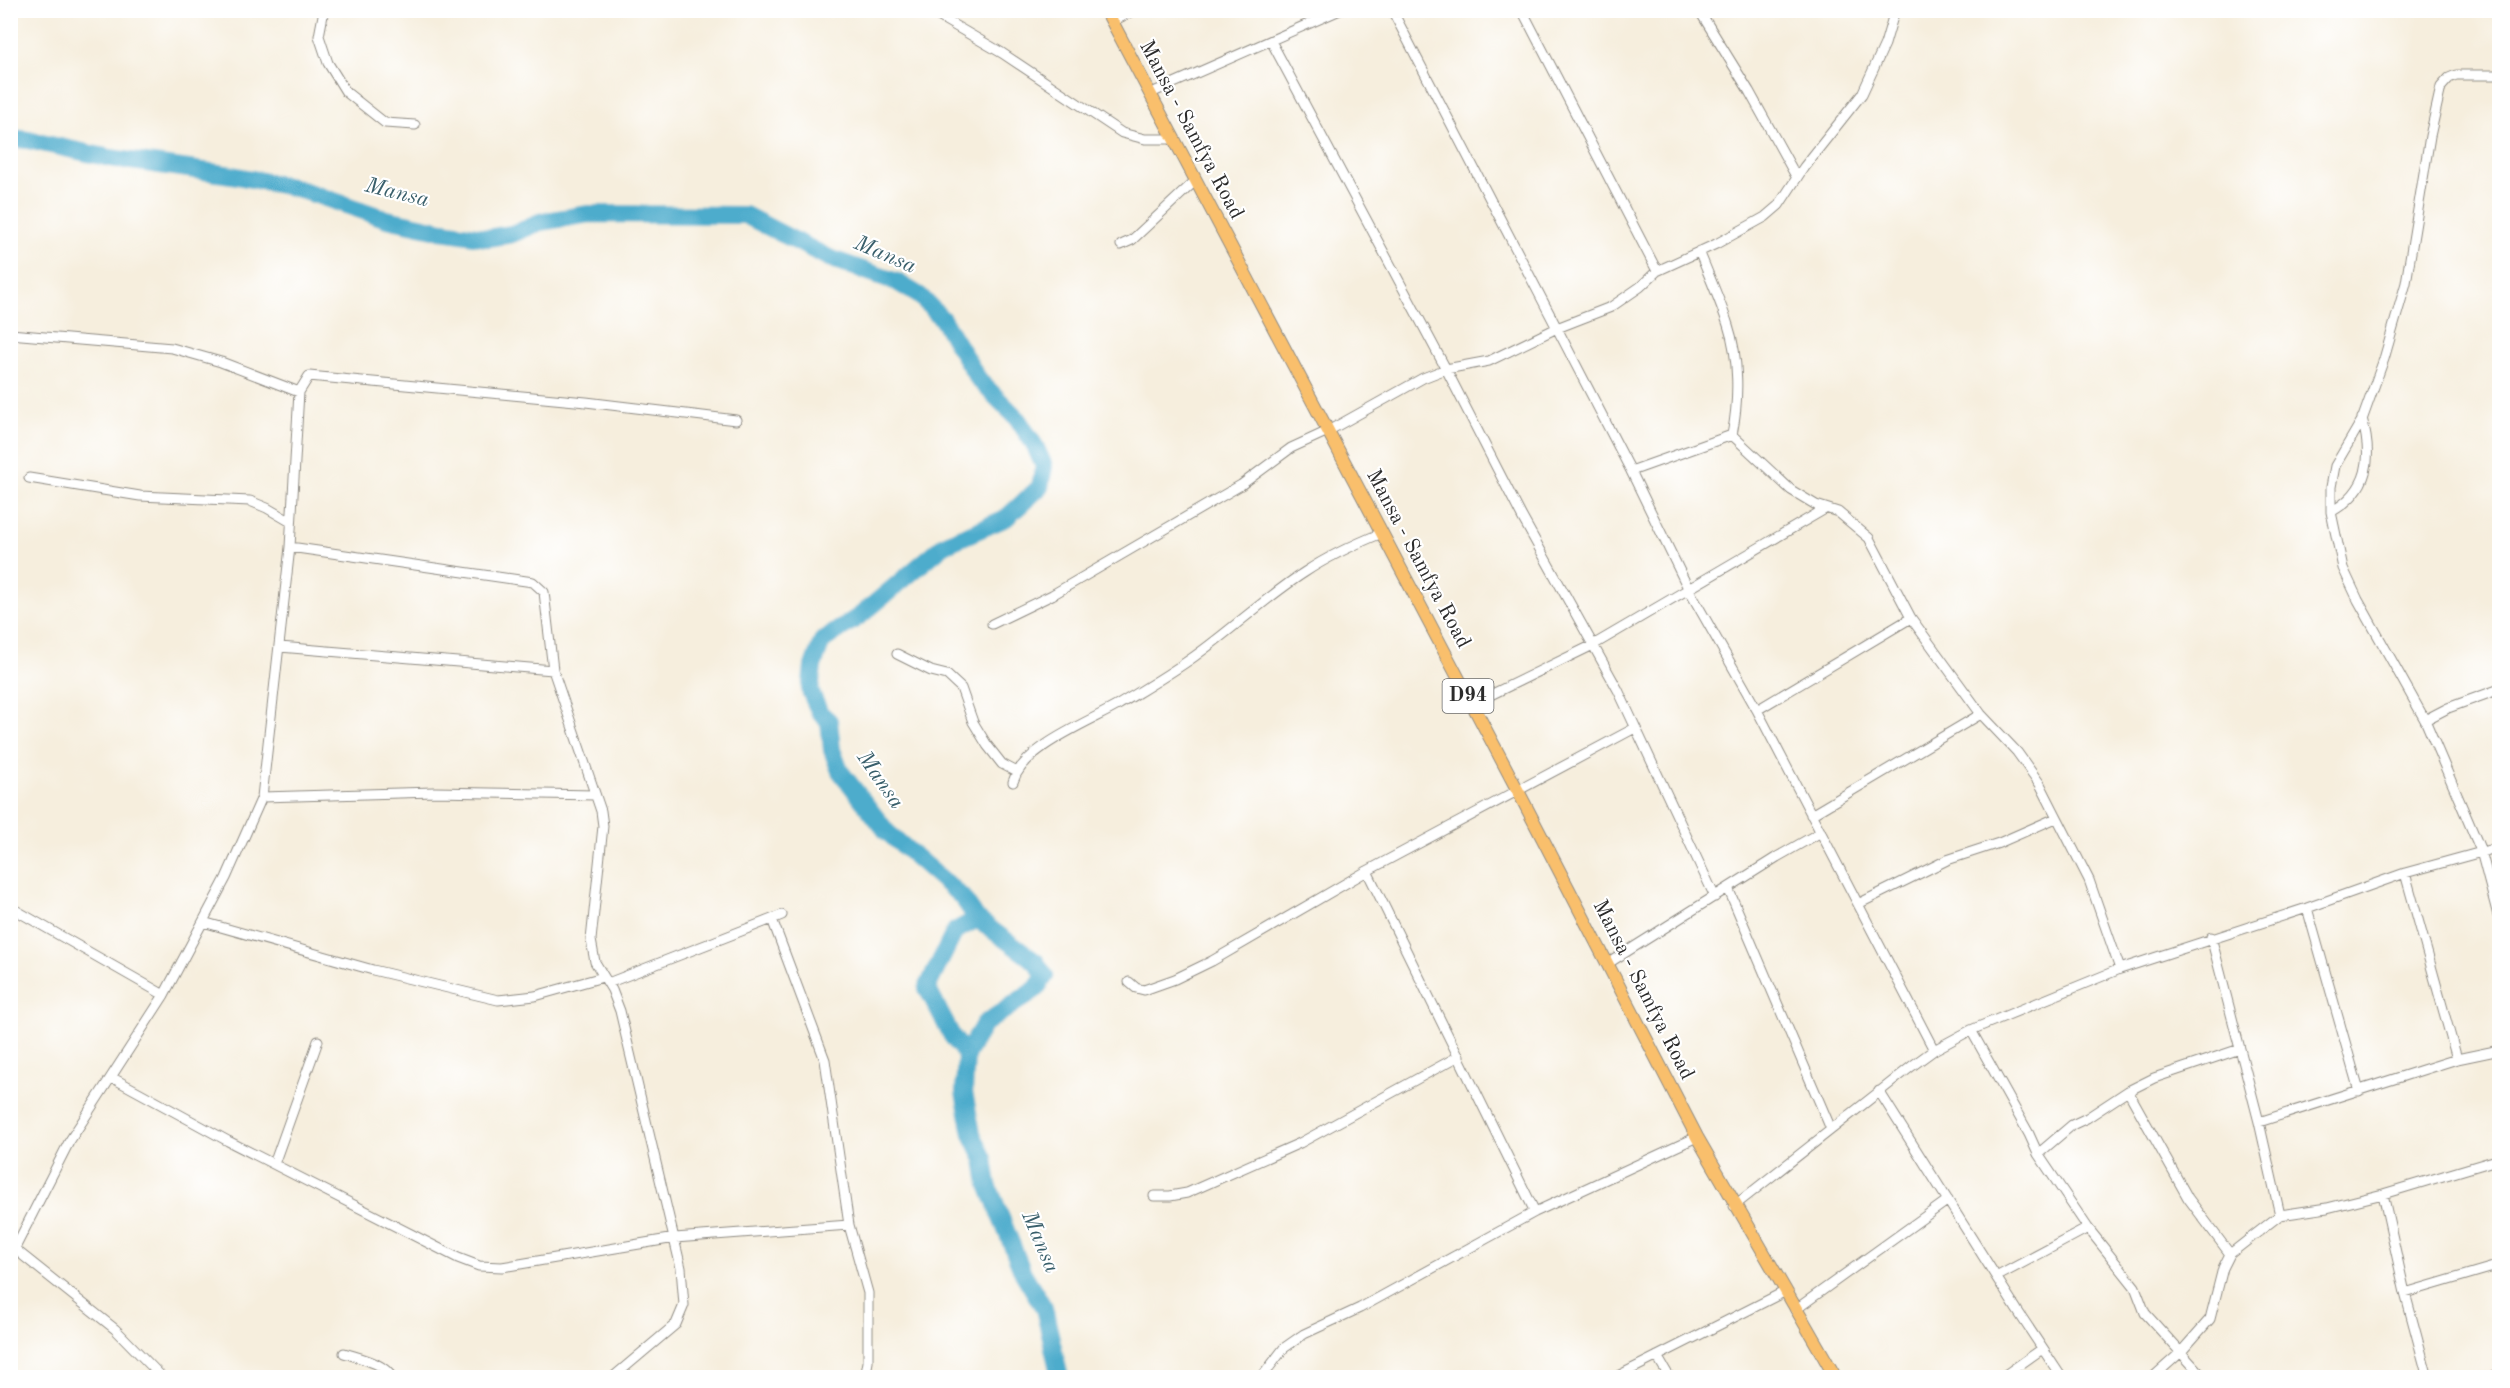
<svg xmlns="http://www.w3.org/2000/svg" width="2510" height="1388" font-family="'Old Standard TT',serif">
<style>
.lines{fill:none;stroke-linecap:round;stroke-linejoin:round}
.river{stroke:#4eaccc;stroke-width:18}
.minor-casing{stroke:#908c84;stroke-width:11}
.major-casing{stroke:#908c84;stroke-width:14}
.minor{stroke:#fff;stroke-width:9}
.major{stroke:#f9bf6c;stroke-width:12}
.labels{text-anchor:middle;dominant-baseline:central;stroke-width:4.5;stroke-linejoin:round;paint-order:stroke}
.shield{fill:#fff;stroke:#6b6b6b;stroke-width:1.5}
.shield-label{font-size:20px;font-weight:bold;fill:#2b2b2b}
.street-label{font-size:21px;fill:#2b2b2b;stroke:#fff}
.water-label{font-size:22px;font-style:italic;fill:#395f6b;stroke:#fff}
</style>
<rect width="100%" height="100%" fill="#fff"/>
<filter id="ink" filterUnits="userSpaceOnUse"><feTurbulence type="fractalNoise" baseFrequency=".0167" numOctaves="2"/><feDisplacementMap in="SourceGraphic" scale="12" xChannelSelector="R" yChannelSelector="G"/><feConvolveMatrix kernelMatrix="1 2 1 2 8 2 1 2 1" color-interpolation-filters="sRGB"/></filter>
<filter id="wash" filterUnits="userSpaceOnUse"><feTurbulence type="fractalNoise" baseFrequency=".008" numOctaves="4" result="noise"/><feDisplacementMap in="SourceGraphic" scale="24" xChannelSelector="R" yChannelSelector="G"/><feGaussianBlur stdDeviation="1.35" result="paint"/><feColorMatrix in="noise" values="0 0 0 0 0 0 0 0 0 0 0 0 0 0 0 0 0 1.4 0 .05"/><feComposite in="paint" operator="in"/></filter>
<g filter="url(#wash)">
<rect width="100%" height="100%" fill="#f6eedd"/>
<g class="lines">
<path class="river" d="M10 138 28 140 110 158 232 175 296 188 387 219 443 231 488 238 512 234 540 222 589 214 745 215 829 258 897 282 920 296 942 319 979 380 1017 418 1035 446 1044 466 1040 487 1006 518 944 545 861 615 822 641 813 666 810 691 820 713 829 721 832 750 840 771 887 832 962 897 977 919 1036 962 1045 976 1036 989 984 1024 966 1055 964 1092 972 1134 984 1159 988 1185 1023 1273 1044 1308 1060 1378
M966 1055 952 1036 927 988 955 931 977 919"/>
</g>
</g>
<g filter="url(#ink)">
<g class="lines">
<defs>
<path id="minor" d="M324 10 319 36 328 63 346 92 385 123 415 125
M928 10 1002 53 1122 133 1145 139H1172
M1392 10 1631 471 1689 590 1757 710 1934 1050
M1522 10 1657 271
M1699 10 1749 91 1797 178
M1112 22 1134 10
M1271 41 1446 369 1522 517 1618 690 1715 897
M2500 75H2456L2449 78 2441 87 2430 136 2406 283 2384 359 2362 420 2335 466 2331 487V512L2343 568 2358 600 2425 720 2481 851 2500 923
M1149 94 1340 10
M1121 245 1132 240 1195 181
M1699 251C1709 276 1720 300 1728 325 1739 358 1739 400 1732 435
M10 334 172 348 221 362 299 392
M1732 435 1791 490 1816 505 1838 512 1869 538 1911 618 1981 714 2017 752 2040 784 2089 880 2120 969
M1631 471 1732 435
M29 478 140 496 250 501 267 508 291 522
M2331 512C2370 490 2373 458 2362 418
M290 547 533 582 544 592 553 670 601 811 603 826 591 940 595 962 612 990 620 1011 681 1268 684 1305 676 1324 612 1378
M992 624 1052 595 1241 485 1291 448 1328 431 1423 378 1446 369 1489 361 1557 328 1611 307 1640 287 1657 271 1716 244 1765 217 1779 205 1804 167 1862 94 1885 44 1895 10
M280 647 553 670
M897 654 931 671 947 675 961 688 973 722 987 745 1002 764 1017 772
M1472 704 1593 645 1825 509
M1757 710 1911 618
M2425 720 2448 708 2500 689
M1013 782C1023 747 1089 722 1118 705 1144 689 1170 674 1195 656 1233 629 1266 597 1305 572 1329 556 1355 544 1382 533
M262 797 434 792 595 795
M1811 815 1981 714
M1367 871 1535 1212
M2405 873 2457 1059
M1728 888 1831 1129
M1858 904 1947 860 1999 843 2056 818
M10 907 164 995
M2307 908 2359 1091
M772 919 825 1060 849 1225 868 1293V1362L865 1378
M203 922 373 970 498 1000 535 996 603 977
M2211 937 2259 1122 2280 1215
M1607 964 1777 857 1821 832
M1129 982 1136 988 1144 990 1175 979 1212 961 1367 871 1635 728
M608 983 782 915
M1971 1030 2029 1134 2038 1154 2088 1228
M111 1077 228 1141 458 1258 479 1266 502 1267 675 1238 849 1225
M1879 1091 2017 1310 2062 1378
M2128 1091 2188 1198 2230 1254
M2259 1122 2457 1059 2500 1050
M2038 1154 2072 1125 2087 1118 2128 1091 2154 1078 2240 1049
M274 1164 318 1041
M2383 1194 2405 1293 2428 1378
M1154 1196H1170L1187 1193 1300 1143 1459 1056
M1734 1206 1912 1066 1934 1050 1971 1030 2120 969 2307 908 2405 873 2500 847
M11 1246 115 1329 163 1378
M10 1253 15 1248 69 1142 164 995 226 878 262 797 290 547 299 392 309 376 586 402 736 420
M1998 1276 2088 1228 2135 1287 2145 1313 2204 1378
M2405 1293 2500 1265
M1795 1310 1948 1200
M344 1353C359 1358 385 1363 392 1378
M1657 1356 1670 1378
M1261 1378 1284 1348 1304 1334 1360 1308 1535 1212 1697 1137
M1614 1378 1784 1292
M2001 1378 2042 1349
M2152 1378 2180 1353 2210 1319 2223 1268 2230 1254 2280 1215 2327 1208 2383 1194 2500 1159
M2488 1378 2500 1373"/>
<path id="major" d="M1106 10 1518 791 1697 1137 1836 1378"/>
</defs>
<use href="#minor" class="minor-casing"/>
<use href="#major" class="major-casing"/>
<use href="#minor" class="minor"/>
<use href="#major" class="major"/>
</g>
</g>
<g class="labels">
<rect class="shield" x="1442.5" y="679" width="51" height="34" rx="4.5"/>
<g class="shield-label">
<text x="1468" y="696">D94</text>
</g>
<g class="street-label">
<text transform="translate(1191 130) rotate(62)">Mansa - Samfya Road</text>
<text transform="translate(1418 559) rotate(62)">Mansa - Samfya Road</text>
<text transform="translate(1643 990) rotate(63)">Mansa - Samfya Road</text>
</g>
<g class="water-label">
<text transform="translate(397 193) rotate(14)">Mansa</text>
<text transform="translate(885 255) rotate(23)">Mansa</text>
<text transform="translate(880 780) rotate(55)">Mansa</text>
<text transform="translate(1040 1242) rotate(67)">Mansa</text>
</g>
</g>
<rect width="2510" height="1388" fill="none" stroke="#fff" stroke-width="36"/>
</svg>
